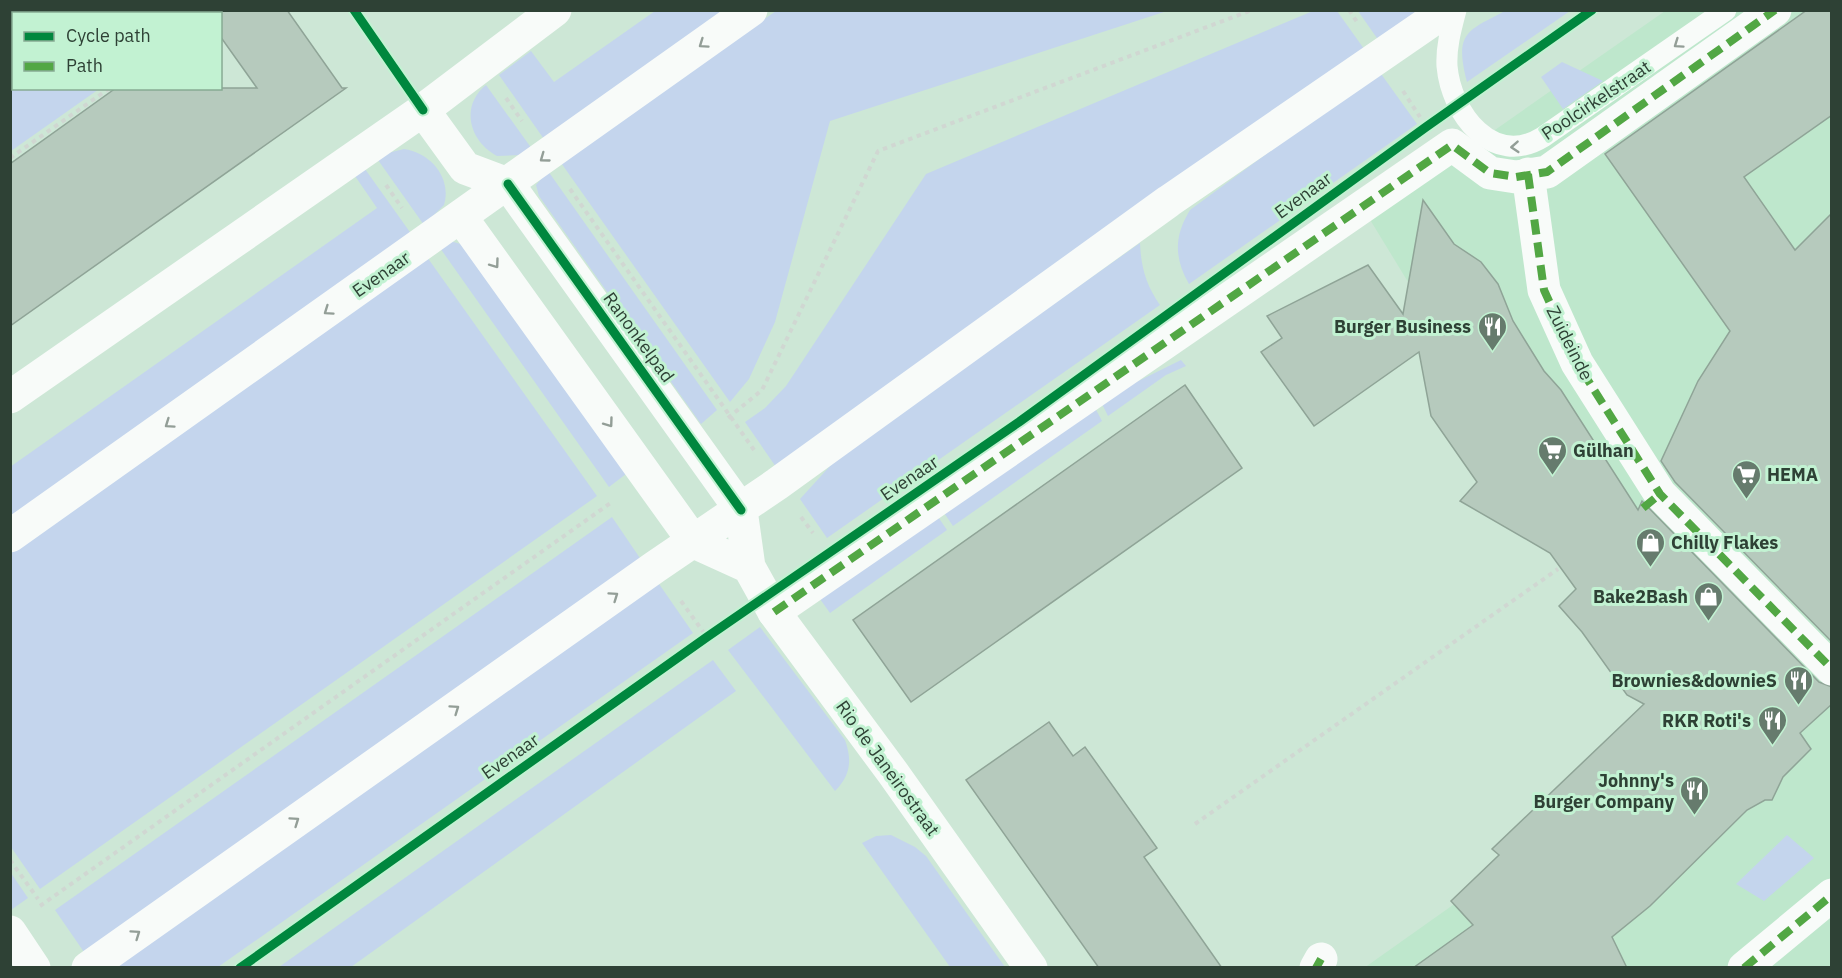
<svg xmlns="http://www.w3.org/2000/svg" width="1842" height="978" font-family="'IBM Plex Sans',sans-serif">
<style>
.built{fill:#bee7cc}
.green{fill:#c4d5ed}
.building{fill:#b6cabd;stroke:#8fa497;stroke-width:1.5}
.lines{fill:none;stroke-linecap:round;stroke-linejoin:round}
.path{stroke:#d0d7d2;stroke-width:4;stroke-dasharray:4.5 4.5;stroke-linecap:butt}
.lane{stroke:#f8fbf9;stroke-width:21}
.street{stroke:#f8fbf9;stroke-width:33}
.secondary{stroke:#f8fbf9;stroke-width:33}
.quiet{stroke:#52a744;stroke-width:8;stroke-dasharray:15 8;stroke-linecap:butt}
.cycleway-casing{stroke:#c2f2d2;stroke-width:13}
.cycleway{stroke:#00873e;stroke-width:9}
.oneway{stroke:#939e97}
.labels{text-anchor:middle;dominant-baseline:central;stroke-width:6;stroke-linejoin:round;paint-order:stroke}
.street-label{font-size:18px;fill:#2e4135;stroke:#c2f2d2}
.poi-label{font-size:18px;font-weight:bold;fill:#2e4135;stroke:#c2f2d2;text-anchor:end}
</style>
<rect width="100%" height="100%" fill="#cde7d6"/>
<path class="built" d="M1665 11H1831V967L1364 968 1687 739 1369 218Z"/>
<path class="green" d="M11 10H92L94 13 14 14V88L99 89 11 151Z
M1507 10 1570 11 1467 82C1454 32 1467 31 1507 10Z
M655 11H729L546 142 499 75 531 51 554 82Z
M776 11H1167L830 121 775 322 749 379 730 402 559 160 602 133Z
M1313 11H1337L1367 53 776 467 745 422 765 408 786 386 926 174Z
M1358 11H1421L1379 41Z
M1562 62 1603 81 1563 109 1541 77Z
M1379 71 1417 124 1189 284C1174 258 1174 236 1190 210Z
M486 85 532 149 520 155 497 156C469 141 460 106 486 85Z
M404 149C431 153 452 178 444 205L424 225 378 160 388 153Z
M365 169 412 235 11 520 10 467 377 208 355 176Z
M548 171 717 410 701 424 539 196 536 185Z
M450 241 464 245 626 474 609 487 440 248Z
M1140 243C1141 267 1146 285 1160 305L827 538 800 499 841 454Z
M427 257 597 496 40 889 11 847 10 551Z
M1181 360 1186 366 1166 375 1108 416 1100 400Z
M1093 404 1102 421 953 526 938 504Z
M932 508 947 530 830 613 815 592Z
M612 517 644 564 86 955 55 910Z
M657 581 693 633 218 967 115 968Z
M760 627 845 740C852 760 851 775 835 791L728 650Z
M713 660 736 691 351 967H279Z
M891 835 915 847 926 856 1005 967H950L862 843 876 836Z
M1787 835 1814 858 1764 901 1736 884Z
M11 873 28 898 11 910H10Z"/>
<path class="building" d="M202 10H287L342 88H346L10 326V164L116 88H257L220 36V14H205Z
M1807 10H1832V115L1744 177 1795 250 1832 213V642L1675 482 1661 461 1698 381 1730 331 1605 154Z
M1423 200 1454 244 1481 262 1498 284 1513 321 1544 371 1561 390 1638 510 1642 501 1819 682 1832 687V704L1800 733 1811 749 1783 777 1772 800H1765L1747 810 1650 906 1612 937 1627 968H1413L1473 925 1451 901 1499 855 1492 849 1644 704 1627 695 1582 632 1559 606 1576 589 1550 553 1460 501 1477 482 1431 416 1419 352 1314 426 1261 352 1282 338 1267 316 1368 265 1403 314Z
M1185 385 1242 468 911 702 853 620Z
M1049 722 1073 756 1085 747 1157 848 1144 857 1222 968H1099L966 780Z"/>
<g class="lines">
<path class="path" d="M84 10 86 14
M1349 10 1357 22
M217 14 221 10
M1403 91 1420 117
M506 98 522 121
M10 158 110 88
M386 185 402 208
M570 189 754 450
M728 418 762 390 878 151 1252 10
M801 517 813 533
M681 601 707 637
M1195 824 1558 569
M10 860 38 899
M40 906 612 502"/>
<path class="lane" d="M1456 10C1451 29 1446 47 1447 66 1451 114 1493 168 1543 137L1726 10"/>
<path class="street" d="M423 110 465 168 508 184
M1528 174 1544 290 1577 363 1660 494 1832 669
M10 397 423 110 555 10
M774 612 1452 145 1490 173 1516 177 1547 172 1775 10
M10 932 34 968
M1316 968 1321 959
M1744 968 1832 895"/>
<path class="secondary" d="M461 217 694 542 749 567 741 510 508 184
M10 536 751 10
M749 567 774 612 893 773 1031 968
M88 968 655 567 777 484 1169 201 1447 10"/>
<path class="quiet" d="M1528 174 1544 290 1577 363 1660 494 1832 669
M1643 508 1660 494
M774 612 1452 145 1490 173 1516 177 1547 172 1775 10
M1316 968 1321 959
M1744 968 1832 895"/>
<defs>
<path id="cycleway" d="M354 10 423 110
M508 184 741 510
M240 968 707 637 1019 422 1426 127 1592 10"/>
</defs>
<use href="#cycleway" class="cycleway-casing"/>
<use href="#cycleway" class="cycleway"/>
</g>
<defs><path id="oneway-chevron" d="M-2-3.5L2.5 0L-2 3.5" fill="none" stroke-width="1.6" stroke-linecap="round" stroke-linejoin="round" transform="scale(1.5)"/></defs>
<g class="oneway">
<use href="#oneway-chevron" transform="translate(703 44) rotate(145)"/>
<use href="#oneway-chevron" transform="translate(1678 44) rotate(145)"/>
<use href="#oneway-chevron" transform="translate(1515 147) rotate(176)"/>
<use href="#oneway-chevron" transform="translate(544 158) rotate(144)"/>
<use href="#oneway-chevron" transform="translate(495 264) rotate(54)"/>
<use href="#oneway-chevron" transform="translate(328 311) rotate(145)"/>
<use href="#oneway-chevron" transform="translate(609 423) rotate(54)"/>
<use href="#oneway-chevron" transform="translate(169 424) rotate(145)"/>
<use href="#oneway-chevron" transform="translate(614 596) rotate(-35)"/>
<use href="#oneway-chevron" transform="translate(455 709) rotate(-35)"/>
<use href="#oneway-chevron" transform="translate(295 821) rotate(-35)"/>
<use href="#oneway-chevron" transform="translate(136 934) rotate(-35)"/>
</g>
<defs>
<symbol id="restaurant-pin" viewBox="-11 -11 22 30"><path d="M0 17L-7.5 6A9.5 9.5 0 1 1 7.5 6Z" fill="#667b6d" stroke="#c2f2d2"/><path d="M-5-6h1v4h1v-4h1v4h1v-4h1v5L-1.5 .5V6h-2V.5L-5-1ZM5-6V6H3V1.5H1.5Q1.5-4 5-6Z" fill="#fff"/></symbol>
<symbol id="supermarket-pin" viewBox="-11 -11 22 30"><path d="M0 17L-7.5 6A9.5 9.5 0 1 1 7.5 6Z" fill="#667b6d" stroke="#c2f2d2"/><path d="M-6-5.5h2.5l.6 2H6L4.5 2H-2.5L-4.4-4H-6ZM-1.5 3.2a1.3 1.3 0 1 0 .1 0ZM3 3.2a1.3 1.3 0 1 0 .1 0Z" fill="#fff"/></symbol>
<symbol id="shop-pin" viewBox="-11 -11 22 30"><path d="M0 17L-7.5 6A9.5 9.5 0 1 1 7.5 6Z" fill="#667b6d" stroke="#c2f2d2"/><path d="M-5-2.5h2.3a2.7 3.5 0 0 1 5.4 0H5L5.5 6h-11ZM-1.5-2.5h3a1.5 2.3 0 0 0-3 0Z" fill="#fff"/></symbol>
</defs>
<g fill-rule="evenodd">
<use href="#restaurant-pin" x="1476" y="310" width="33" height="45"/>
<use href="#supermarket-pin" x="1536" y="434" width="33" height="45"/>
<use href="#supermarket-pin" x="1730" y="458" width="33" height="45"/>
<use href="#shop-pin" x="1634" y="526" width="33" height="45"/>
<use href="#shop-pin" x="1692" y="580" width="33" height="45"/>
<use href="#restaurant-pin" x="1782" y="664" width="33" height="45"/>
<use href="#restaurant-pin" x="1756" y="704" width="33" height="45"/>
<use href="#restaurant-pin" x="1678" y="774" width="33" height="45"/>
</g>
<g class="labels">
<g class="street-label">
<text transform="translate(1596 100) rotate(-34)">Poolcirkelstraat</text>
<text transform="translate(1303 195) rotate(-36)">Evenaar</text>
<text transform="translate(381 274) rotate(-35)">Evenaar</text>
<text transform="translate(639 337) rotate(54)">Ranonkelpad</text>
<text transform="translate(1570 343) rotate(63)">Zuideinde</text>
<text transform="translate(909 478) rotate(-34)">Evenaar</text>
<text transform="translate(510 756) rotate(-35)">Evenaar</text>
<text transform="translate(888 768) rotate(54)">Rio de Janeirostraat</text>
</g>
<g class="poi-label">
<text x="1471" y="326">Burger Business</text>
<text x="1573" y="450" text-anchor="start">Gülhan</text>
<text x="1767" y="474" text-anchor="start">HEMA</text>
<text x="1671" y="542" text-anchor="start">Chilly Flakes</text>
<text x="1688" y="596">Bake2Bash</text>
<text x="1777" y="680">Brownies&amp;downieS</text>
<text x="1751" y="720">RKR Roti's</text>
<text x="1674" y="780">Johnny's<tspan x="1674" dy="21">Burger Company</tspan></text>
</g>
</g>
<rect width="1842" height="978" fill="none" stroke="#2e4135" stroke-width="24"/>
<rect x="12" y="12" width="210" height="78" fill="#c2f2d2" stroke="#87ab93" stroke-width="1.5"/>
<rect x="24" y="32" width="30" height="9" fill="#00873e" stroke="#87ab93" stroke-width="1.5"/>
<text x="66" y="42" font-size="18" fill="#2e4135">Cycle path</text>
<rect x="24" y="62" width="30" height="9" fill="#52a744" stroke="#87ab93" stroke-width="1.5"/>
<text x="66" y="72" font-size="18" fill="#2e4135">Path</text>
</svg>
